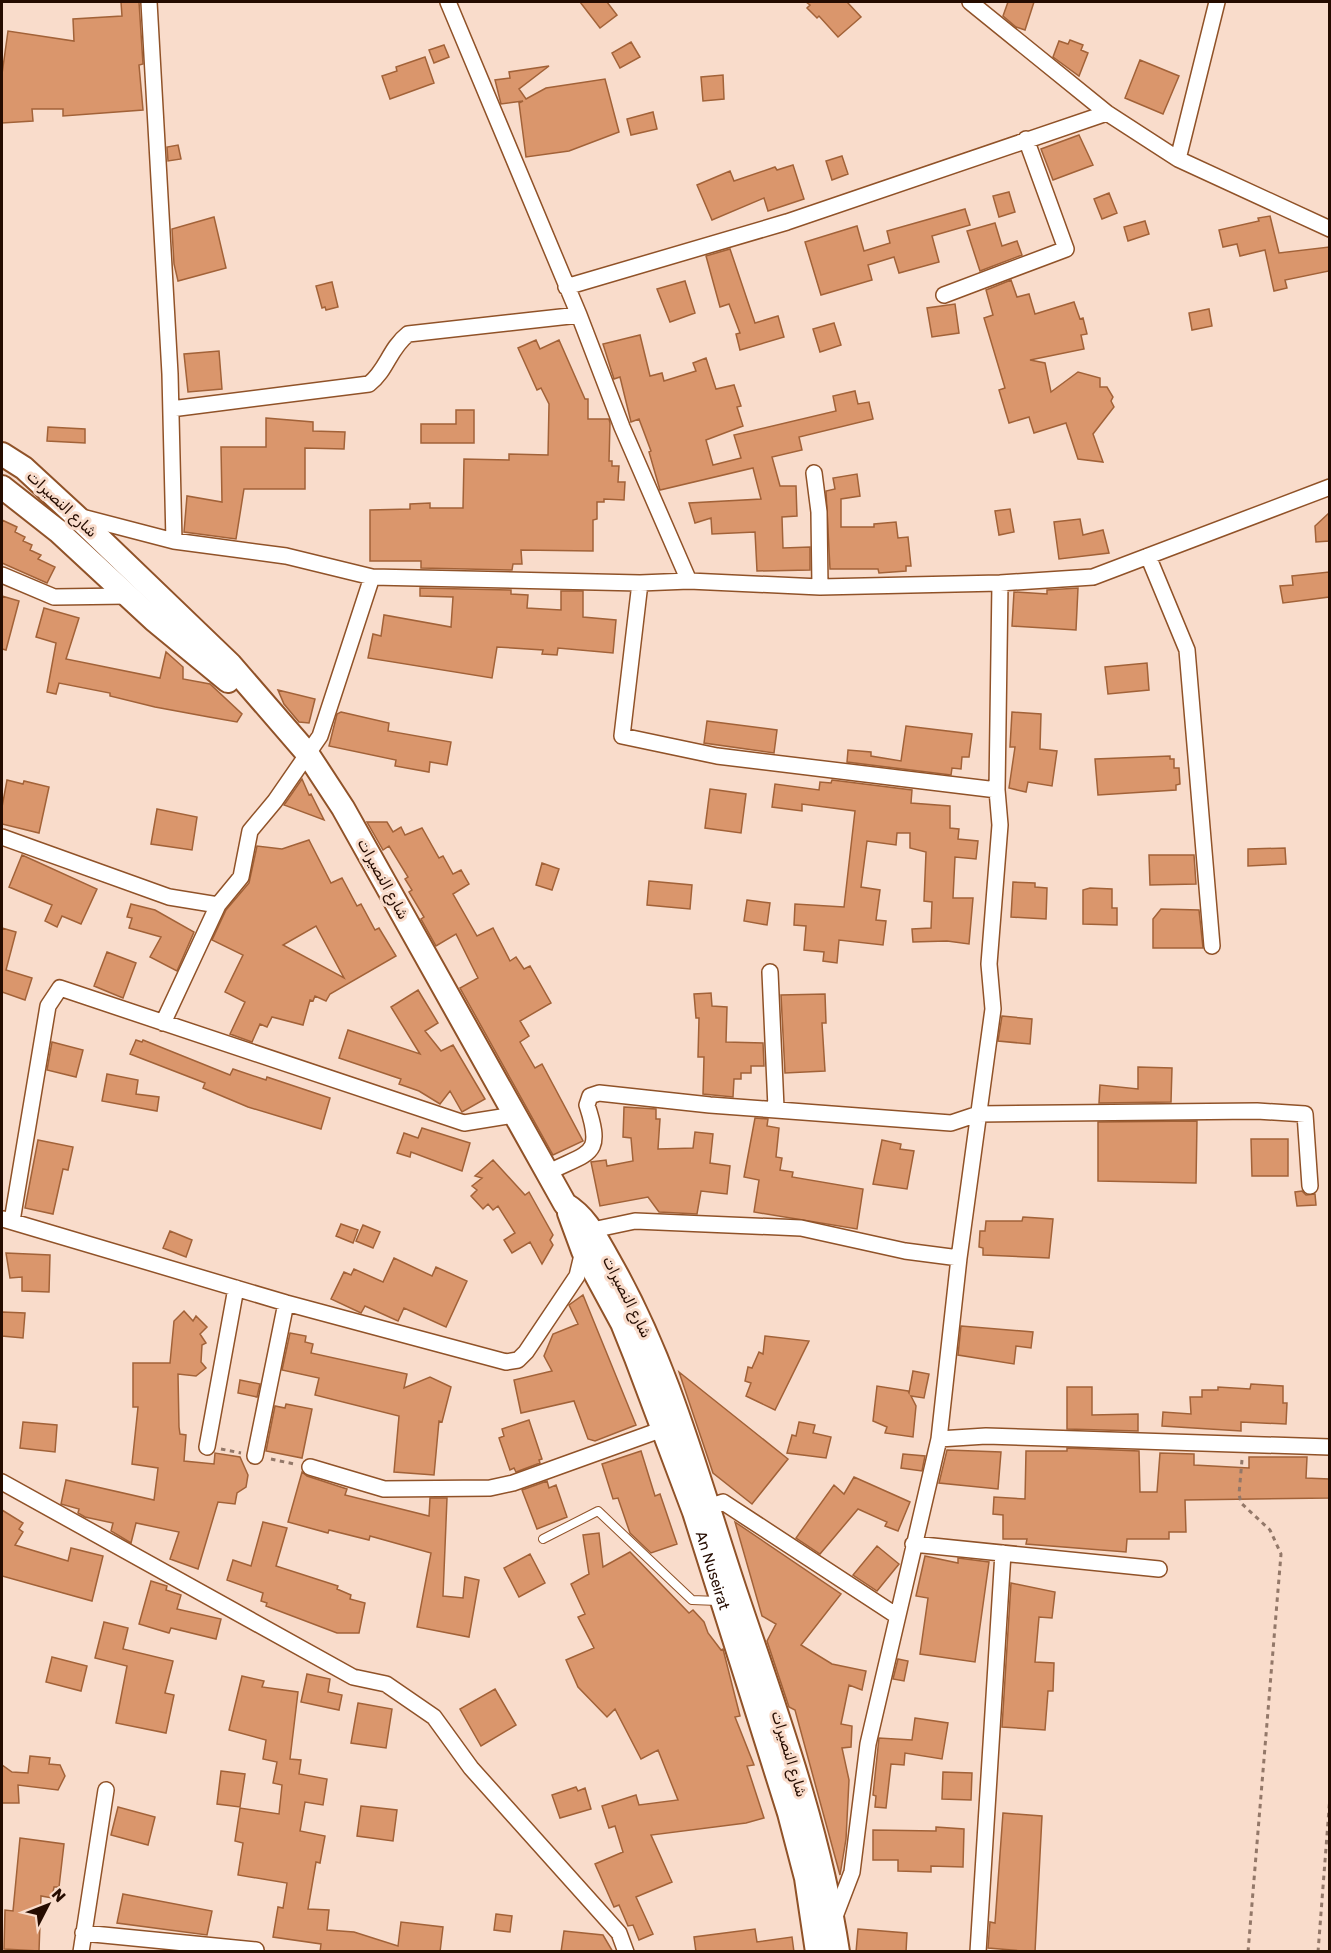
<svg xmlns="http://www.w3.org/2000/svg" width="1331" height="1953" font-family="Rubik,Cairo,sans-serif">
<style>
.building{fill:#da966c;stroke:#a26238;stroke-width:1.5;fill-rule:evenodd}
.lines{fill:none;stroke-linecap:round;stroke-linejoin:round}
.lane-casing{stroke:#905228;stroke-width:10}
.street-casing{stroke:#905228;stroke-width:18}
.secondary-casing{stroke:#905228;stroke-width:26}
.path{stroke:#937869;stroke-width:3;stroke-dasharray:4.5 4.5;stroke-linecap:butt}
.lane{stroke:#fff;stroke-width:8}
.street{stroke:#fff;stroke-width:15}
.secondary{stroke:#fff;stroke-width:22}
.labels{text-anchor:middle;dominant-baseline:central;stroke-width:6;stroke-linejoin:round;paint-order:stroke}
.street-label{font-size:15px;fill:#250c00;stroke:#f9dccb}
</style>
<rect width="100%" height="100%" fill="#f9dccb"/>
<path class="building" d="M121 2H139L143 64 139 65 143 110 63 116V109H32L33 121 2 123V74L8 31 74 41 73 19 122 16Z
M580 2H607L617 15 600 28Z
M806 2H847L861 17 838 37 819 16 817 18 807 8 810 5Z
M1008 2H1034L1025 30 1016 27 1003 16Z
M1070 40 1083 45 1081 50 1088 53 1079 76 1053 57 1059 41 1068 44Z
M631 42 640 57 620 68 612 53Z
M444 45 449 57 434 63 429 50Z
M425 57 434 83 390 99 382 76 397 71 396 67Z
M1140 60 1179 76 1163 114 1125 98Z
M549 66 519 89 526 99 546 88 605 79 619 132 569 151 526 157 519 103 523 101 501 104 495 80 510 78 509 72Z
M723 75 724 99 703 101 701 77Z
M653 112 657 129 631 135 627 119Z
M1079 135 1093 165 1053 180 1041 149Z
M178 145 181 159 168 161 167 147Z
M842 156 848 174 832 180 826 161Z
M793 165 804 199 768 211 764 198 712 220 697 185 730 171 734 181 775 167 777 170Z
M1009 192 1015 212 999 217 993 196Z
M1109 193 1117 213 1102 219 1094 199Z
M965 209 970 225 932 236 939 262 899 273 894 257 868 265 872 280 821 295 805 242 857 226 864 251 890 243 887 231Z
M1270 216 1279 253 1329 247V271L1285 280 1287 288 1274 291 1265 250 1240 256 1237 244 1223 247 1219 230 1259 221 1258 218Z
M214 217 226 268 178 281 174 264 172 229Z
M1145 221 1149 234 1128 241 1124 227Z
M995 223 1002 246 1017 241 1022 255 980 271 967 231Z
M730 249 755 323 778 316 784 337 740 350 736 334 740 333 729 304 720 307 706 256Z
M1011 280 1017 297 1029 294 1035 314 1074 302 1080 319 1083 318 1087 334 1081 335 1084 349 1030 360 1045 363 1051 392 1078 372 1100 378V387H1107L1113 397 1111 401 1114 407 1093 434 1103 462 1078 459 1066 423 1034 433 1029 417 1009 423 999 390 1005 388 984 318 993 315 986 290Z
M685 281 695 313 670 322 657 289Z
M332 282 338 307 326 310 325 307 322 308 316 286Z
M955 304 959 333 932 337 927 308Z
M1209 309 1212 326 1192 330 1189 313Z
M834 323 841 345 820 352 813 329Z
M640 335 650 376 662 373 664 381 696 371 693 363 706 358 716 389 734 385 741 406 737 407 743 426 706 440 713 465 741 458 734 435 836 411 833 396 855 391 858 404 869 402 873 419 799 437 802 450 772 457 780 486H796L797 516 782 517 783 548 810 547V570L757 571 755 532 712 534 711 518 695 523 689 503 761 499 753 468 660 490 649 452 651 451 639 419 631 422 620 377 614 379 603 344Z
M536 340 540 349 559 340 585 399H588V419H609L610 423 609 461H612V466H619L618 482H625L624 500 604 499V502H597V519L593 520V551L521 550 522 564H513L512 570 421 568V561H370V510L410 509V504L430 503V508H463L464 459 509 460V454L548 455 549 404 541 388 537 390 518 348Z
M219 351 222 389 188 392 184 354Z
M456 410H474V443H421V424H456Z
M266 418 313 422V431L345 432 344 449 305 448V489H244L236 539 184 532 187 496 222 502 221 447H266Z
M48 427 85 429V443L47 441Z
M857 474 860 496 841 499V527H874V524L896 522 898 538 908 537 911 566H906V571L879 573 878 569H830L826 491 835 489 833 478Z
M1010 509 1014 532 999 535 995 511Z
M1329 513V541L1316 542 1315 526Z
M1080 519 1083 535 1103 530 1109 553 1059 559 1054 522Z
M2 520 17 527 15 532 25 537 23 541 32 545 30 550 41 555 38 559 55 567 47 583 2 563Z
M1329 572V597L1283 603 1280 586 1293 585 1292 576Z
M420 588 511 590V594L528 595 527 608 561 610V591H583V617L616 620 613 653 558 648 557 655 542 654 543 650 497 647 492 678 368 658 373 634 381 636 384 615 451 627 453 597 420 596Z
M1078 588 1076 630 1012 626 1014 592 1047 594V590Z
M2 596 19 601 6 650 2 649Z
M44 608 79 618 66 659 160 678 166 652 183 667V679L210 684 242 714 237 722 209 717 155 707 110 696V693L59 683 56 694 47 692 56 643 36 637Z
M1147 663 1149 690 1108 694 1105 667Z
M278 690 315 699 309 723 299 722 284 704Z
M341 712 389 723 388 731 451 742 447 765 430 762 429 772 395 766 396 760 329 746 337 714Z
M1012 712 1041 714 1040 749 1057 751 1052 786 1028 782 1026 792 1009 788 1015 747H1010Z
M707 721 777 730 774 753 704 743Z
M906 726 972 734 969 757H962L961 769 952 768 951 775 847 762 848 750 871 752V756L901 761Z
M1170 756V759H1174V768H1179L1180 784 1176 785V790L1098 795 1095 759Z
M302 779 309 795 311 794 324 820 284 805Z
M7 780 23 784 24 781 49 787 39 833 2 824V807Z
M832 780 912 790 911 803 950 806V828L959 829 958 839 978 841 976 859 955 857 953 898H973L969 944 947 941 913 942 912 929 931 928 932 902 924 901 926 852 910 848V833H897L896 845 867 841 861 887 880 890 876 920 886 921 883 945 839 940 837 963 823 961 824 952 804 950 806 926 794 925 795 904 844 907 855 811 802 804V811L772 807 775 784 819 790 820 782 831 783Z
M710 789 746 794 741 833 705 828Z
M157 809 197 817 192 850 151 844Z
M367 822H387L393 832 401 827 405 835 422 828 439 858 443 856 453 874 461 870 469 884 453 894 477 936 493 928 510 961 516 957 524 969 530 966 551 1003 520 1021 529 1036 520 1042 535 1068 542 1064 583 1141 553 1155 460 988 478 978 456 934 436 946 421 919 424 917 409 892 412 890 405 879 408 877 389 846 383 850Z
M309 840 331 883 342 878 357 906 361 904 375 930 379 928 396 956 330 994 326 1001 315 996 313 1001 310 1000 303 1025 272 1017 267 1027 260 1024 252 1042 230 1034 245 1002 225 992 243 955 212 940 226 910 249 883 257 846 282 849ZM316 926 344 978 283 945Z
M1285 848 1286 864 1248 866V849Z
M22 855 97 889 81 924 62 916 57 927 45 921 52 905 9 887Z
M1149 855H1194L1196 884 1150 885Z
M542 863 559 869 552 890 536 885Z
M649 881 692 885 690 909 647 905Z
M1013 882 1035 883V887L1047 888 1046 919 1011 917Z
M1090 888 1112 889V908H1117V925L1083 924V890Z
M747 900 770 903 767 925 744 921Z
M131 904 155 910 194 932 177 971 150 957 161 937 129 928 132 918 127 917Z
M1161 909 1199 910 1203 948H1153V919Z
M2 928 16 932 6 970 32 978 25 1000 2 992Z
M107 952 136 963 123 998 94 986Z
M418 990 438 1023 425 1031 441 1051 453 1045 485 1099 462 1112 450 1091 440 1104 419 1091 399 1084 401 1079 339 1058 348 1030 420 1054 391 1007Z
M711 993 712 1006 727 1007 726 1042 763 1043 764 1066H751V1073H741V1079H734L733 1097 703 1094 704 1057H698L699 1018H696L694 994Z
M825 994 826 1023H822L825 1071 785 1073 781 995Z
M1002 1016 1032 1019 1030 1044 998 1041Z
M136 1040 142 1042 143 1040 230 1075 233 1069 266 1080 267 1077 330 1098 321 1129 248 1107 203 1088 205 1083 130 1054Z
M52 1042 83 1050 76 1077 47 1070Z
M1138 1067 1172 1068 1171 1102 1099 1103 1100 1085 1138 1089Z
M107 1074 138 1080 136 1094 159 1097 157 1111 102 1101Z
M624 1107 656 1109V1119H660L658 1149 693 1148 695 1132 713 1134 710 1163 730 1166 727 1194 701 1191 697 1214 659 1212 648 1197 600 1206 591 1162 606 1160 607 1166 633 1161 631 1138 623 1137Z
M755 1118 768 1119 767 1126 779 1128 776 1157 782 1158 780 1170 793 1172 792 1177 863 1189 857 1229 754 1212 759 1180 744 1177Z
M1197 1121 1196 1183 1098 1181V1122Z
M422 1128 470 1143 462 1171 411 1152 410 1157 397 1153 404 1133 418 1138Z
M1251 1139H1288V1176H1252Z
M38 1140 73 1147 68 1170 63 1169 53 1214 25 1208Z
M882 1140 901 1144 900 1149 914 1151 907 1189 873 1184Z
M493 1160 525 1195 529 1192 553 1235 550 1240 553 1245 542 1264 530 1242 512 1253 504 1240 515 1233 498 1206 493 1210 488 1204 483 1209 471 1196 477 1190 472 1186 482 1178 475 1176Z
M1302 1191 1306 1195 1315 1194 1316 1205 1297 1206 1295 1192Z
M1023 1217 1053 1219 1049 1258 983 1255V1248L979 1247 980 1231H985L986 1221H1022Z
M341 1224 358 1230 353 1243 336 1236Z
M363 1225 380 1232 373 1248 356 1241Z
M170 1231 192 1240 186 1257 163 1248Z
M6 1253 50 1255 49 1292 22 1291V1277L10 1278Z
M394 1258 432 1276 436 1267 467 1281 446 1327 404 1308 398 1321 365 1306 361 1313 331 1299 344 1272 351 1275 354 1269 383 1282Z
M583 1295 636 1425 595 1441 588 1439 574 1401 521 1413 514 1380 552 1371 544 1356 553 1334 578 1324 569 1305Z
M184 1311 193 1321 196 1316 207 1327 200 1334 206 1343 202 1345 201 1362 206 1368 196 1376 178 1374 179 1427 180 1434 186 1435 184 1461 214 1464 215 1453 240 1457 248 1475 246 1487 237 1493 235 1504 218 1502 198 1569 170 1559 179 1532 136 1523 131 1543 111 1531 113 1523 85 1517 78 1513 79 1509 61 1504 66 1480 154 1500 158 1468 132 1464 138 1407H133V1363H170L174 1321Z
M2 1312 25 1313 23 1338 2 1336Z
M961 1326 1033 1332 1031 1348 1016 1346 1014 1364 958 1355Z
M290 1333 306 1336 305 1342 313 1344 311 1353 407 1374 404 1388 430 1377 451 1387 442 1422 439 1421 434 1475 394 1472 399 1416 315 1395 319 1378 282 1370Z
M765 1336 809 1341 775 1410 746 1396 751 1383 745 1381 748 1367 752 1368 759 1352 763 1354Z
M913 1371 929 1374 924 1398 911 1396 916 1406 913 1437 885 1433 887 1427 873 1421 877 1386 908 1391 909 1393Z
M679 1372 788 1459 752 1504 713 1473Z
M240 1380 260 1384 257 1397 238 1393Z
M1251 1384 1283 1386V1403H1287L1286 1424 1241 1422V1431L1162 1426 1163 1412 1191 1414 1190 1397H1202V1390H1218V1387L1250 1389Z
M1067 1387H1092V1415L1138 1414V1431L1067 1429Z
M286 1404 312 1409 302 1458 266 1451 275 1406 285 1408Z
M529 1420 542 1459 539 1460 540 1463 516 1472 514 1468 510 1470 499 1438 504 1436 502 1429Z
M23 1422 57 1425 55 1452 20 1448Z
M799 1422 815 1425 813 1433 831 1437 826 1458 787 1453 792 1435 796 1436Z
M1067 1448 1139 1451 1140 1492H1157L1160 1453 1194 1454V1465L1249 1468V1457H1307L1306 1478 1329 1479V1498L1185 1500 1186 1532H1169V1539H1127L1126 1552 1026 1544 1027 1539H1003V1515L993 1514 994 1497 1025 1499 1026 1451H1067Z
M947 1450 1001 1452 998 1489 939 1483Z
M641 1451 655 1496 660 1494 677 1544 651 1553 630 1533 618 1498 613 1499 602 1464Z
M903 1454 925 1456 922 1471 901 1468Z
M302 1472 307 1476 347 1489 345 1495 429 1516 430 1498H447L443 1596 463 1598 465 1577 479 1580 469 1637 417 1627 431 1553 370 1536 369 1540 329 1530 328 1533 288 1522Z
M854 1477 910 1502 898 1531 885 1526 887 1522 858 1509 820 1554 796 1538 834 1485 844 1494Z
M547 1481 549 1488 556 1485 567 1517 537 1529 522 1490Z
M2 1510 23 1523 19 1529 23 1532 15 1545 68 1561 71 1548 103 1556 92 1601 2 1576Z
M263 1522 287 1528 276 1566 338 1586 337 1589 351 1595 350 1599 365 1603 359 1633H337L266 1606 267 1603 261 1601 263 1593 227 1580 233 1560 251 1566Z
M735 1522 841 1594 801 1645 832 1664 866 1671 862 1690 849 1685 841 1724 852 1726 851 1747 842 1748 849 1780 846 1839 840 1875 795 1710 789 1707 767 1641 776 1624 762 1616Z
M599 1533 603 1567 630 1552 689 1613 693 1610 704 1622 708 1633 721 1650 723 1649 740 1716 735 1717 754 1765 747 1766 764 1818 746 1823 651 1835 672 1882 636 1897 653 1934 639 1940 633 1925 628 1926 619 1905 614 1907 595 1864 623 1852 615 1826 609 1828 602 1806 636 1795 639 1805 678 1800 658 1750 641 1759 615 1709 607 1717 578 1687 566 1660 594 1648 578 1617 585 1614 571 1584 589 1574 583 1535Z
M877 1546 899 1564 877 1591 853 1575Z
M530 1554 545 1583 519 1597 504 1568Z
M925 1556 958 1563V1558L989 1562 975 1662 920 1654 928 1598 916 1596Z
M151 1581 167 1586 166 1590 181 1595 177 1609 221 1619 216 1639 171 1628 169 1633 139 1624Z
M1011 1583 1055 1592 1052 1618 1039 1617 1035 1662 1054 1663 1053 1691H1048L1045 1730 1002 1727Z
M104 1622 128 1628 123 1649 173 1661 165 1693 174 1695 166 1733 116 1723 127 1666 95 1658Z
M52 1657 87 1666 81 1691 46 1682Z
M898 1659 908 1661 904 1681 893 1679Z
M307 1674 330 1679 328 1692 342 1695 339 1710 301 1702Z
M242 1676 264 1681 262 1687 298 1692 290 1759 301 1760 299 1774 327 1779 323 1805 305 1802 300 1831 325 1836 320 1863 316 1862 308 1909 329 1910 327 1930 354 1932 398 1946 401 1922 443 1927 440 1952H320L321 1944 273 1937 278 1907 283 1908 287 1883 238 1875 243 1843 235 1841 240 1808 279 1814 282 1785 273 1783 277 1762 263 1759 266 1740 229 1730Z
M495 1689 516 1725 481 1746 460 1709Z
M358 1703 392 1709 386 1748 351 1743Z
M915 1718 948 1723 942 1759 905 1753 904 1765 891 1764 886 1808 875 1807 876 1796 873 1795 879 1738 912 1740Z
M30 1756 50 1758 49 1764 60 1765 65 1776 58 1790 18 1785 19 1803H2V1765L12 1772 28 1773Z
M221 1771 245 1774 240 1807 217 1804Z
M943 1772 972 1773 971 1800 942 1799Z
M576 1787 578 1791 585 1788 591 1809 560 1818 552 1795Z
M361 1806 397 1810 393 1841 357 1836Z
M118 1807 155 1817 148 1845 111 1835Z
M1003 1813 1042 1816 1035 1952 988 1948 990 1922 995 1923Z
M936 1827 964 1829 963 1867 931 1866V1872L898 1871V1860H873V1830L936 1831Z
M20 1838 64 1844 59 1887H54L52 1898 41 1896 39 1951 4 1949 5 1910 13 1911Z
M123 1894 212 1911 207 1935 117 1923Z
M496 1914 512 1916 510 1932 494 1930Z
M755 1929 757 1942 792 1937 794 1952H696L694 1937Z
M858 1929 907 1933 906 1952H856Z
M564 1931 603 1935 613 1952H561Z"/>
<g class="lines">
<defs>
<path id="lane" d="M543 1539 598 1511 692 1600 718 1601"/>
<path id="street" d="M149 2 170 374 174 541
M448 2 579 315 622 427 689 581 820 587 1000 583 1093 577 1330 487
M970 2 1107 113 1178 159 1330 229
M1178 159 1217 2
M566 287 787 222 1107 113
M944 295 1066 249 1026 139
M171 409 369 384C387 370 389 349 408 334L579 315
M814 473 819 512 820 587
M78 516 174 541 286 556 372 577 640 583 689 581
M1148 556 1187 650 1212 946
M2 575 54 597 128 596
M640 583 622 736 717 756 997 790
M2 837 169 897 218 905 241 877 250 831 275 801 320 736 372 577
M770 972 776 1108
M163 1023 218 905
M547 1173C590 1151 604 1157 587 1105L590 1096 599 1093 710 1105 951 1123 978 1114 1257 1111 1305 1114 1310 1186
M3 1219 286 1303 506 1362 518 1360 526 1352 577 1276 583 1251
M12 1221 48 1006 60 988 464 1123 514 1115
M583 1232 635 1221 801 1228 905 1251 959 1258
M939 1439 986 1436 1330 1447
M207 1447 236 1288
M255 1456 286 1303
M310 1467 384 1489 490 1488 513 1483 663 1429
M2 1482 353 1677 386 1684 434 1717 471 1768 619 1933 626 1952
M699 1510 723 1502 897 1616
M913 1544 1159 1569
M834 1919 852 1872 868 1744 939 1439 959 1258 993 1009 989 964 1000 825 997 790 1000 583
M83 1933 256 1950
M81 1952 106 1790
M978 1952 1003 1553"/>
<g id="secondary">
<path d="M2 454 24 468 75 515 230 664 307 753 343 808 565 1204C588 1218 597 1240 611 1264 669 1366 698 1479 735 1590 775 1709 819 1827 838 1952"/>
<path d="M2 487 58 531 154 620 228 681"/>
<path id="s1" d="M569 1213 583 1251 622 1323 636 1358 694 1512 789 1813 806 1878 817 1952"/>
</g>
</defs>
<use href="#lane" class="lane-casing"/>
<use href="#street" class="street-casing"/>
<use href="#secondary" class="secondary-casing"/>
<path class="path" d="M221 1449 241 1453
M271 1459 294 1464
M1242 1460 1239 1494 1241 1503 1270 1530 1281 1554 1248 1952
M1318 1952 1330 1796"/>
<use href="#lane" class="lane"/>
<use href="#street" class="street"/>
<use href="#secondary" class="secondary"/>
</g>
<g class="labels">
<g class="street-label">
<text transform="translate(62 504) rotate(43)">شارع النصيرات</text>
<text transform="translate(383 879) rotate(61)">شارع النصيرات</text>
<text transform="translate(627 1297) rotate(63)">شارع النصيرات</text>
<text stroke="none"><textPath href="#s1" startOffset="386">An Nuseirat</textPath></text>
<text transform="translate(789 1754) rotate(73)">شارع النصيرات</text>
</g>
</g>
<rect width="1331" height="1953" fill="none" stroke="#250c00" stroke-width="6"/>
<g transform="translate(48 1905) rotate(48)" stroke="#f9dccb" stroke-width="4.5" paint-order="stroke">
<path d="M0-4.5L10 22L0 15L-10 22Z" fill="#250c00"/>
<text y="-9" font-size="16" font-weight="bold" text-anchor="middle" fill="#250c00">N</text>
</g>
</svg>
